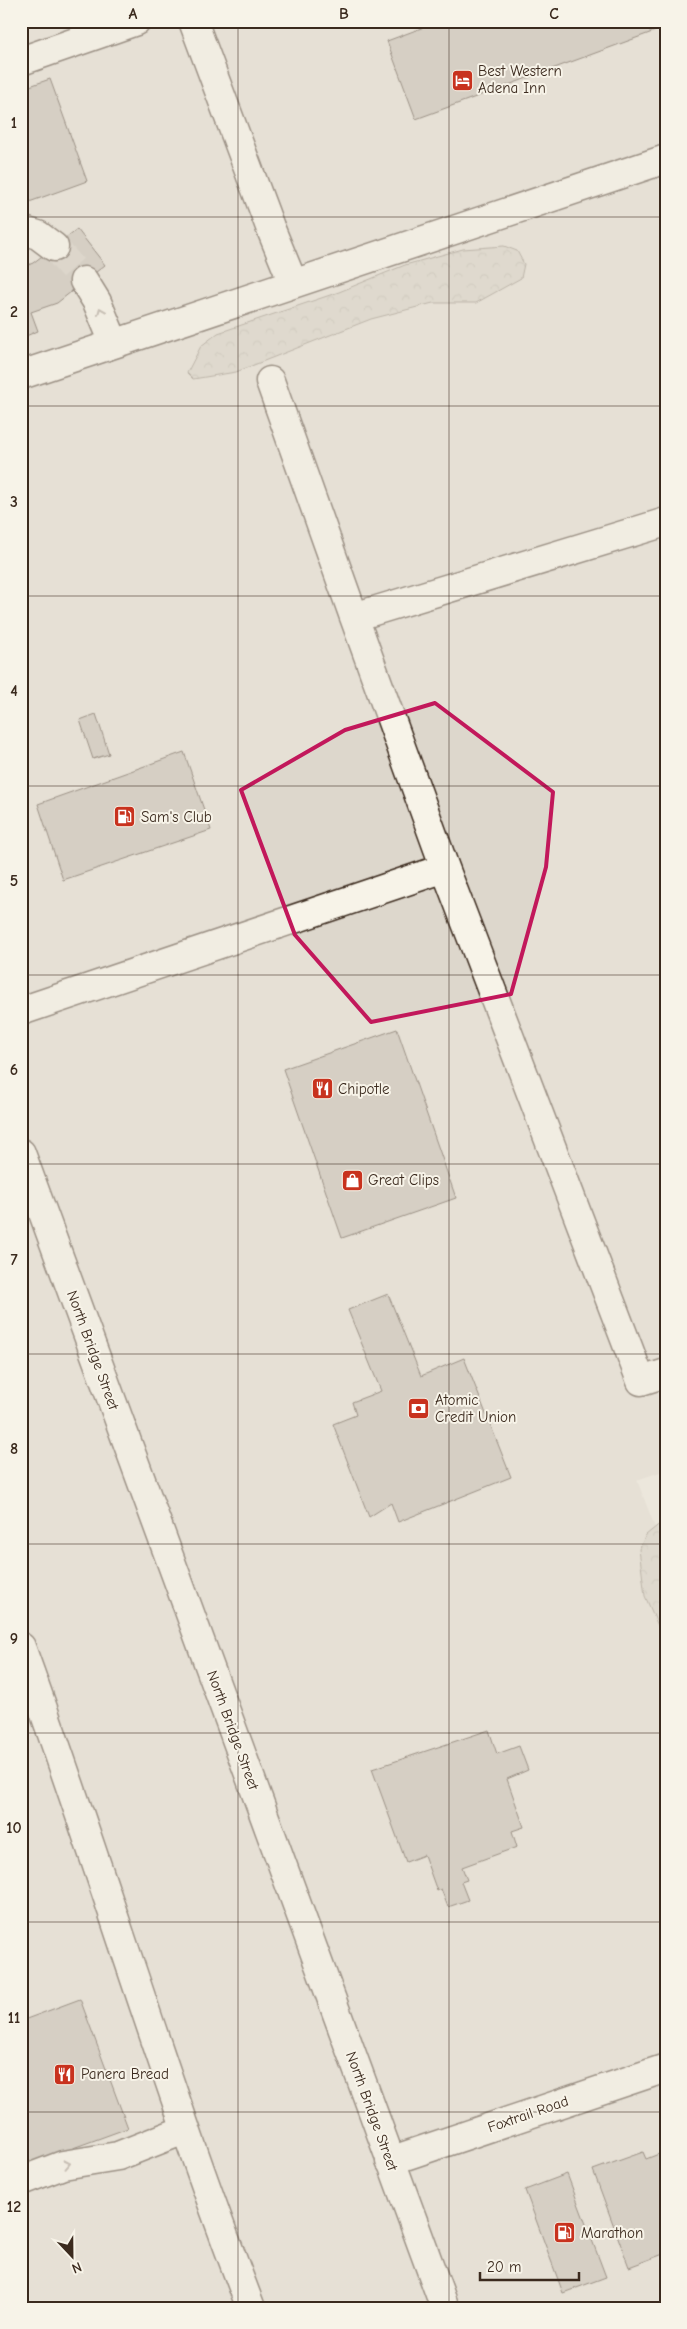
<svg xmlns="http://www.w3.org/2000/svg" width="687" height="2329" font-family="'Comic Neue',sans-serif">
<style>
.built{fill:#ddd7cc}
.forest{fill:url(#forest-crowns);stroke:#84796d}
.building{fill:#bab2a7;stroke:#3b2a1e}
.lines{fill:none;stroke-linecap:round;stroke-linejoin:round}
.minor-tunnel{stroke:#c9c1b6;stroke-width:28;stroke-dasharray:28 14;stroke-linecap:butt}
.minor-casing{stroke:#3b2a1e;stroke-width:31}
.major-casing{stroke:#3b2a1e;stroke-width:31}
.minor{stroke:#f7f3e8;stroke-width:28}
.major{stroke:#f7f3e8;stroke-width:28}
.oneway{stroke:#998e83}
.marked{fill:none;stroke:#c2185b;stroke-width:4;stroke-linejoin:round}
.grid{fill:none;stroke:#3b2a1e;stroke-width:1;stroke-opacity:0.55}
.labels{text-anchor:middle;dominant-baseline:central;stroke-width:4;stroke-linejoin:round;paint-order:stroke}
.poi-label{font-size:15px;fill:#3b2a1e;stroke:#f7f3e8;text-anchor:start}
.street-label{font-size:15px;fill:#3b2a1e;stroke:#f7f3e8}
.neatline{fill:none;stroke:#3b2a1e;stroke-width:2}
.grid-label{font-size:16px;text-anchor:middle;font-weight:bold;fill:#3b2a1e}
</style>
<defs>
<pattern id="forest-crowns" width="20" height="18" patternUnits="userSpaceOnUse" patternTransform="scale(1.25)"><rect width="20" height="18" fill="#cec8bc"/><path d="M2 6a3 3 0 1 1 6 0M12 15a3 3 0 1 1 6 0" fill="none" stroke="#b2aca1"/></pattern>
</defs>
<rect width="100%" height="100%" fill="#ece7dc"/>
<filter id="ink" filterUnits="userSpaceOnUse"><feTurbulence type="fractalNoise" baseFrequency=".02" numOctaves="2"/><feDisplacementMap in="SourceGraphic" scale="10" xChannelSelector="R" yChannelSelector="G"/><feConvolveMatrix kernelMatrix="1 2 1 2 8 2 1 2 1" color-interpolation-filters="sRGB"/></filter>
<g filter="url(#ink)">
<path class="built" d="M21 21H666V1470L637 1480 666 1556V2308H21Z"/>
<path class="forest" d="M504 246 517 251 524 264 521 278 476 303H433L371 319 236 372 193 379 187 373 201 346 218 333 339 292 405 265 463 249Z
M662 1522H666V1644L645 1596 639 1549 646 1535Z"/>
<path class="building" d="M440 21H666V27L416 119 387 41Z
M50 79 87 181 21 205V89Z
M77 229 105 265 57 303 31 312 38 331 21 338V268L33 263Z
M96 714 109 754 93 759 80 720Z
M184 752 211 830 63 880 38 804Z
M397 1029 456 1198 342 1238 283 1069Z
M388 1294 421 1376 464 1358 511 1477 398 1522 391 1503 369 1517 333 1424 356 1415 352 1402 381 1391 348 1310Z
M489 1730 497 1754 519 1746 528 1770 507 1779 524 1827 512 1831 517 1847 462 1867 467 1880 461 1882 468 1900 448 1907 441 1889 437 1891 424 1855 406 1862 372 1769Z
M80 1999 128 2128 21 2167V2021Z
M643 2152 646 2159 664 2152 666 2156V2253L629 2267 593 2170Z
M567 2174 606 2277 563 2293 525 2190Z"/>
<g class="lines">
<path class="minor-tunnel" d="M54 247 84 281"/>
<defs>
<path id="minor" d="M193 21 270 227 293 283
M21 61 136 21
M21 230 38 235 54 247
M84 281 97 302 114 343
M21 375 666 159
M270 381 354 617
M666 522 354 617 445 868 641 1381 666 1373
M21 1011 445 868
M21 1647C101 1866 167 2090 251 2308
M390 2161 666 2068
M21 2181 63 2165 118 2156 184 2130"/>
<path id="major" d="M21 1153 445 2308"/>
</defs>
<use href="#minor" class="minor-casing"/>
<use href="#major" class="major-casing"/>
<use href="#minor" class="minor"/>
<use href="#major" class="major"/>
</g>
<defs><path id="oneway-chevron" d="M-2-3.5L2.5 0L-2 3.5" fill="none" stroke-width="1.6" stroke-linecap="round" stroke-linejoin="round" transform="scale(1.25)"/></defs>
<g class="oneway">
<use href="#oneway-chevron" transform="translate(101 311) rotate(-112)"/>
<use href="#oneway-chevron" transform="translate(67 2164) rotate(-12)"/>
</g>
</g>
<path d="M0 0H687V2329H0ZM435 703 553 792 546 867 511 994 371 1022 295 935 241 790 345 730Z" fill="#ece7dc" fill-opacity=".55" fill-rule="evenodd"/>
<path class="marked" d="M435 703 553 792 546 867 511 994 371 1022 295 935 241 790 345 730Z"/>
<path class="grid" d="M238 21V2308M449 21V2308M21 217H666M21 406H666M21 596H666M21 786H666M21 975H666M21 1164H666M21 1354H666M21 1544H666M21 1733H666M21 1922H666M21 2112H666"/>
<defs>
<symbol id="hotel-square" viewBox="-11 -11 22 22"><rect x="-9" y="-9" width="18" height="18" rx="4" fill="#c8321e" stroke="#f7f3e8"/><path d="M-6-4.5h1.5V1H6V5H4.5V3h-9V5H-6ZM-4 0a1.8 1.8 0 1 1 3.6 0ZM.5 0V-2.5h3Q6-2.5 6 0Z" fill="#fff"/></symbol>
<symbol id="fuel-square" viewBox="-11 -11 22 22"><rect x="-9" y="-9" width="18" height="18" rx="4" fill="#c8321e" stroke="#f7f3e8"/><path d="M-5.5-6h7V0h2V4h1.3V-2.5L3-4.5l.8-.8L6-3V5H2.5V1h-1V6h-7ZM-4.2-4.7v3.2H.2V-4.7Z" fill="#fff"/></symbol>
<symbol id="restaurant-square" viewBox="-11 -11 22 22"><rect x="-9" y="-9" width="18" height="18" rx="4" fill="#c8321e" stroke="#f7f3e8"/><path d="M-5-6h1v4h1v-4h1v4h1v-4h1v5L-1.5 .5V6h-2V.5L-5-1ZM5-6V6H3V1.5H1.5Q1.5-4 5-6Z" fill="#fff"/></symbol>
<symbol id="shop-square" viewBox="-11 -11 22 22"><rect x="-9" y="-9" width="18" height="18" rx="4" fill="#c8321e" stroke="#f7f3e8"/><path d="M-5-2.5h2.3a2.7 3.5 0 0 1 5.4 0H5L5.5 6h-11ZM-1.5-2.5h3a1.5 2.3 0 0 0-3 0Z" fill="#fff"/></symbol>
<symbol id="bank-square" viewBox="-11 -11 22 22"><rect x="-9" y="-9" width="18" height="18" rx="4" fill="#c8321e" stroke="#f7f3e8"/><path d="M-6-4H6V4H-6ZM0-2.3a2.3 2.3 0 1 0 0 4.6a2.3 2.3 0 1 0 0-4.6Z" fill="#fff"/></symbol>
</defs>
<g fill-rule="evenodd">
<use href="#hotel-square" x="450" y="68" width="25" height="25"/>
<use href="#fuel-square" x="112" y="804" width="25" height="25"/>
<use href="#restaurant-square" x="310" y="1076" width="25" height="25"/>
<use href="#shop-square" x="340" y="1168" width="25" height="25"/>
<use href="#bank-square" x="406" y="1396" width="25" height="25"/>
<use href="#restaurant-square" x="52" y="2062" width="25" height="25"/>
<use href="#fuel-square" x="552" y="2220" width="25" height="25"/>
</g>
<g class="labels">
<g class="poi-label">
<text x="478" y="71">Best Western<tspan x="478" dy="17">Adena Inn</tspan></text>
<text x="141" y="817">Sam's Club</text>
<text x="338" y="1089">Chipotle</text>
<text x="368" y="1180">Great Clips</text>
<text x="435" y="1400">Atomic<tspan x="435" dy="17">Credit Union</tspan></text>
<text x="81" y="2074">Panera Bread</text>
<text x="581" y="2233">Marathon</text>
</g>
<g class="street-label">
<text transform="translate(93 1350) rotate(70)">North Bridge Street</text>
<text transform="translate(233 1730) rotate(70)">North Bridge Street</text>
<text transform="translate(372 2111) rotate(70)">North Bridge Street</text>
<text transform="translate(528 2114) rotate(-19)">Foxtrail Road</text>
</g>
</g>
<rect width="687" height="2329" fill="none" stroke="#f7f3e8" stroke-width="55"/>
<g transform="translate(72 2256) rotate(158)" stroke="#f7f3e8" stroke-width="4" paint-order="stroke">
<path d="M0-4L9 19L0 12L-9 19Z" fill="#3b2a1e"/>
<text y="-8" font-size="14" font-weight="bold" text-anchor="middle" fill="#3b2a1e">N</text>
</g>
<path d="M480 2272v8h99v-8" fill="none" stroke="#3b2a1e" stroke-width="2.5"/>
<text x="487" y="2272" font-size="15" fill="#3b2a1e" stroke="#f7f3e8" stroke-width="4" paint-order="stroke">20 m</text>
<rect x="28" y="28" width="632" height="2274" class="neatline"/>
<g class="grid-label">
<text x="133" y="19">A</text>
<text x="344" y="19">B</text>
<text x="554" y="19">C</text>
<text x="14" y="128">1</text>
<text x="14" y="317">2</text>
<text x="14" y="507">3</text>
<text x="14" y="696">4</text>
<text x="14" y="886">5</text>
<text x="14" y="1075">6</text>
<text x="14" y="1265">7</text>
<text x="14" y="1454">8</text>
<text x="14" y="1644">9</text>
<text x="14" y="1833">10</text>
<text x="14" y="2023">11</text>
<text x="14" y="2212">12</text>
</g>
</svg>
